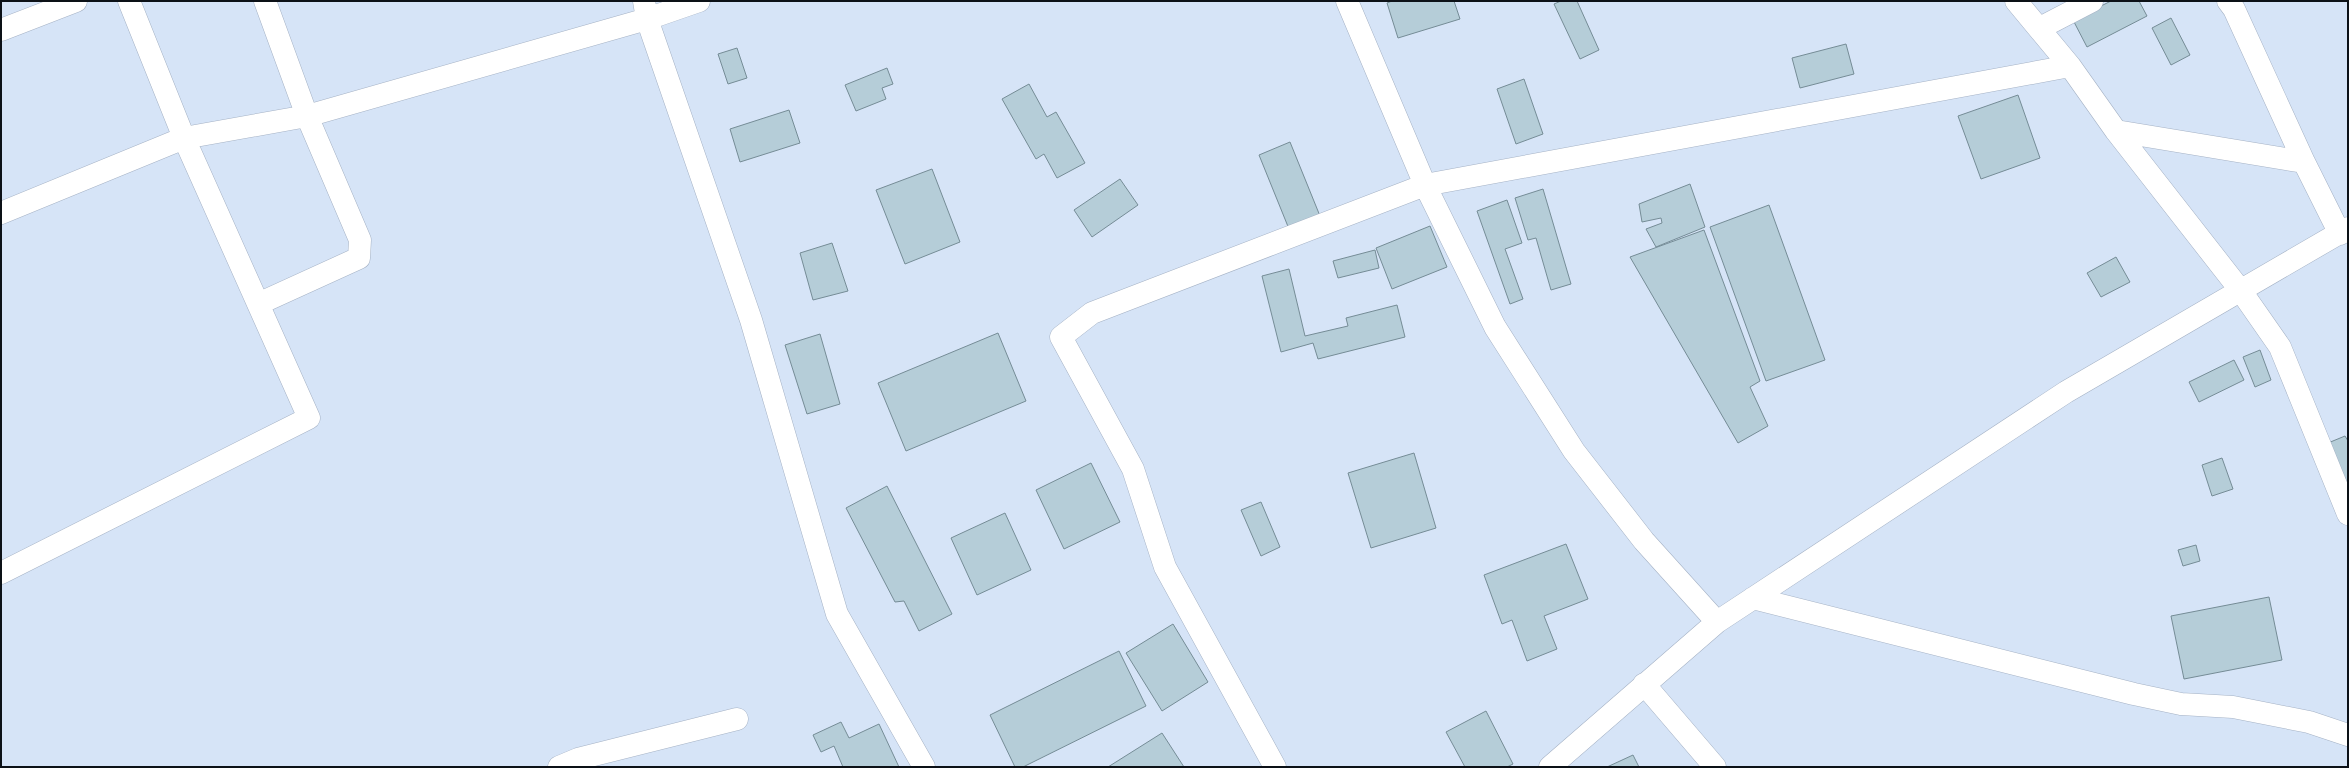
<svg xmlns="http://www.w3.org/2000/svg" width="2349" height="768" font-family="'IBM Plex Sans',sans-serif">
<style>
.building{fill:#b5cdd8;stroke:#758c96}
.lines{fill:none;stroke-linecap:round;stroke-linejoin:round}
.street-casing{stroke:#a5b2c5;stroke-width:23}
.street{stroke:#fff;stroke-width:22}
</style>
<rect width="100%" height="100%" fill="#d6e4f7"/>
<path class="building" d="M1392 1H1454L1460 19 1398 38 1387 3Z
M1561 1H1577L1599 50 1580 59 1554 4Z
M2111 1H2139L2147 16 2087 47 2073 20Z
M2171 18 2190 55 2171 65 2152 28Z
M1846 44 1854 74 1800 88 1792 58Z
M737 48 747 78 728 84 718 54Z
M887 68 893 84 882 88 886 99 856 111 845 85Z
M1524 79 1543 134 1516 144 1497 89Z
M1029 84 1047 117 1056 112 1085 163 1057 178 1044 154 1036 159 1002 99Z
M2018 95 2040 158 1981 179 1958 116Z
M789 110 800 143 740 162 730 129Z
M1290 142 1320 216 1289 229 1259 155Z
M932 169 960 242 905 264 876 190Z
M1120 179 1138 205 1092 237 1074 210Z
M1690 184 1705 227 1656 247 1646 229 1662 223 1661 218 1642 222 1639 204Z
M1543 189 1571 284 1551 290 1536 238 1528 240 1515 198Z
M1507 200 1522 243 1505 249 1523 299 1510 304 1477 211Z
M1769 205 1825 360 1766 381 1710 227Z
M1430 226 1447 267 1392 289 1376 248Z
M1704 230 1760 381 1750 387 1768 426 1738 443 1630 257Z
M832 243 848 291 813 300 800 253Z
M1375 250 1379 268 1338 278 1333 261Z
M2116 257 2130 282 2101 297 2087 273Z
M1289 269 1305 336 1348 326 1346 318 1397 305 1405 337 1318 359 1313 343 1281 352 1262 276Z
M998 333 1026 401 906 451 878 383Z
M820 334 840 404 807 414 785 345Z
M2260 350 2271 380 2255 387 2243 357Z
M2234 360 2244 380 2199 402 2189 382Z
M2345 436 2348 441V485L2328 443Z
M1414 453 1436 528 1371 548 1348 473Z
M2222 458 2233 489 2212 496 2202 465Z
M1091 463 1120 522 1064 549 1036 490Z
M887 486 952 614 919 631 904 601 895 602 846 508Z
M1261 502 1280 547 1261 556 1241 510Z
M1005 513 1031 570 977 595 951 538Z
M1566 544 1588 599 1544 616 1557 649 1527 661 1512 620 1502 624 1484 575Z
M2196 545 2200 561 2183 566 2178 550Z
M2269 597 2282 660 2184 679 2171 616Z
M1173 624 1208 682 1162 711 1126 653Z
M1119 651 1146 706 1023 767H1015L990 715Z
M1486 711 1513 764 1507 767H1465L1446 732Z
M841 722 849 738 879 724 899 767H843L834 746 821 752 813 735Z
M1162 733 1184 767H1108Z
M1633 755 1639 767H1607Z"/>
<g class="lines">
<defs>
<path id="street" d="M644 1 647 19 751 320 837 614 924 767
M1347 1 1425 185 1495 327 1574 451 1644 541 1717 622
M2016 1 2070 66 2116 131 2241 291 2280 347 2348 514
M2228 1 2234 9 2304 162 2340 234
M2040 28 2092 1
M1 30 76 1
M2116 131 2304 162
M1 213 184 138 307 116 647 19 699 1
M258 304 359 258 360 240 307 116 265 1
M1 573 309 418 184 138 129 1
M1753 598 2134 694 2181 704 2233 707 2309 722 2348 735
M1644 684 1715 767
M559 767 578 759 737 719
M1275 767 1165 567 1133 469 1061 337 1092 313 1425 185 2070 66
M1550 767 1717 622 2066 392 2348 228"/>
</defs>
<use href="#street" class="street-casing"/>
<use href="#street" class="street"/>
</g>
<rect width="2349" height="768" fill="none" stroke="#0c1117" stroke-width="4"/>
</svg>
